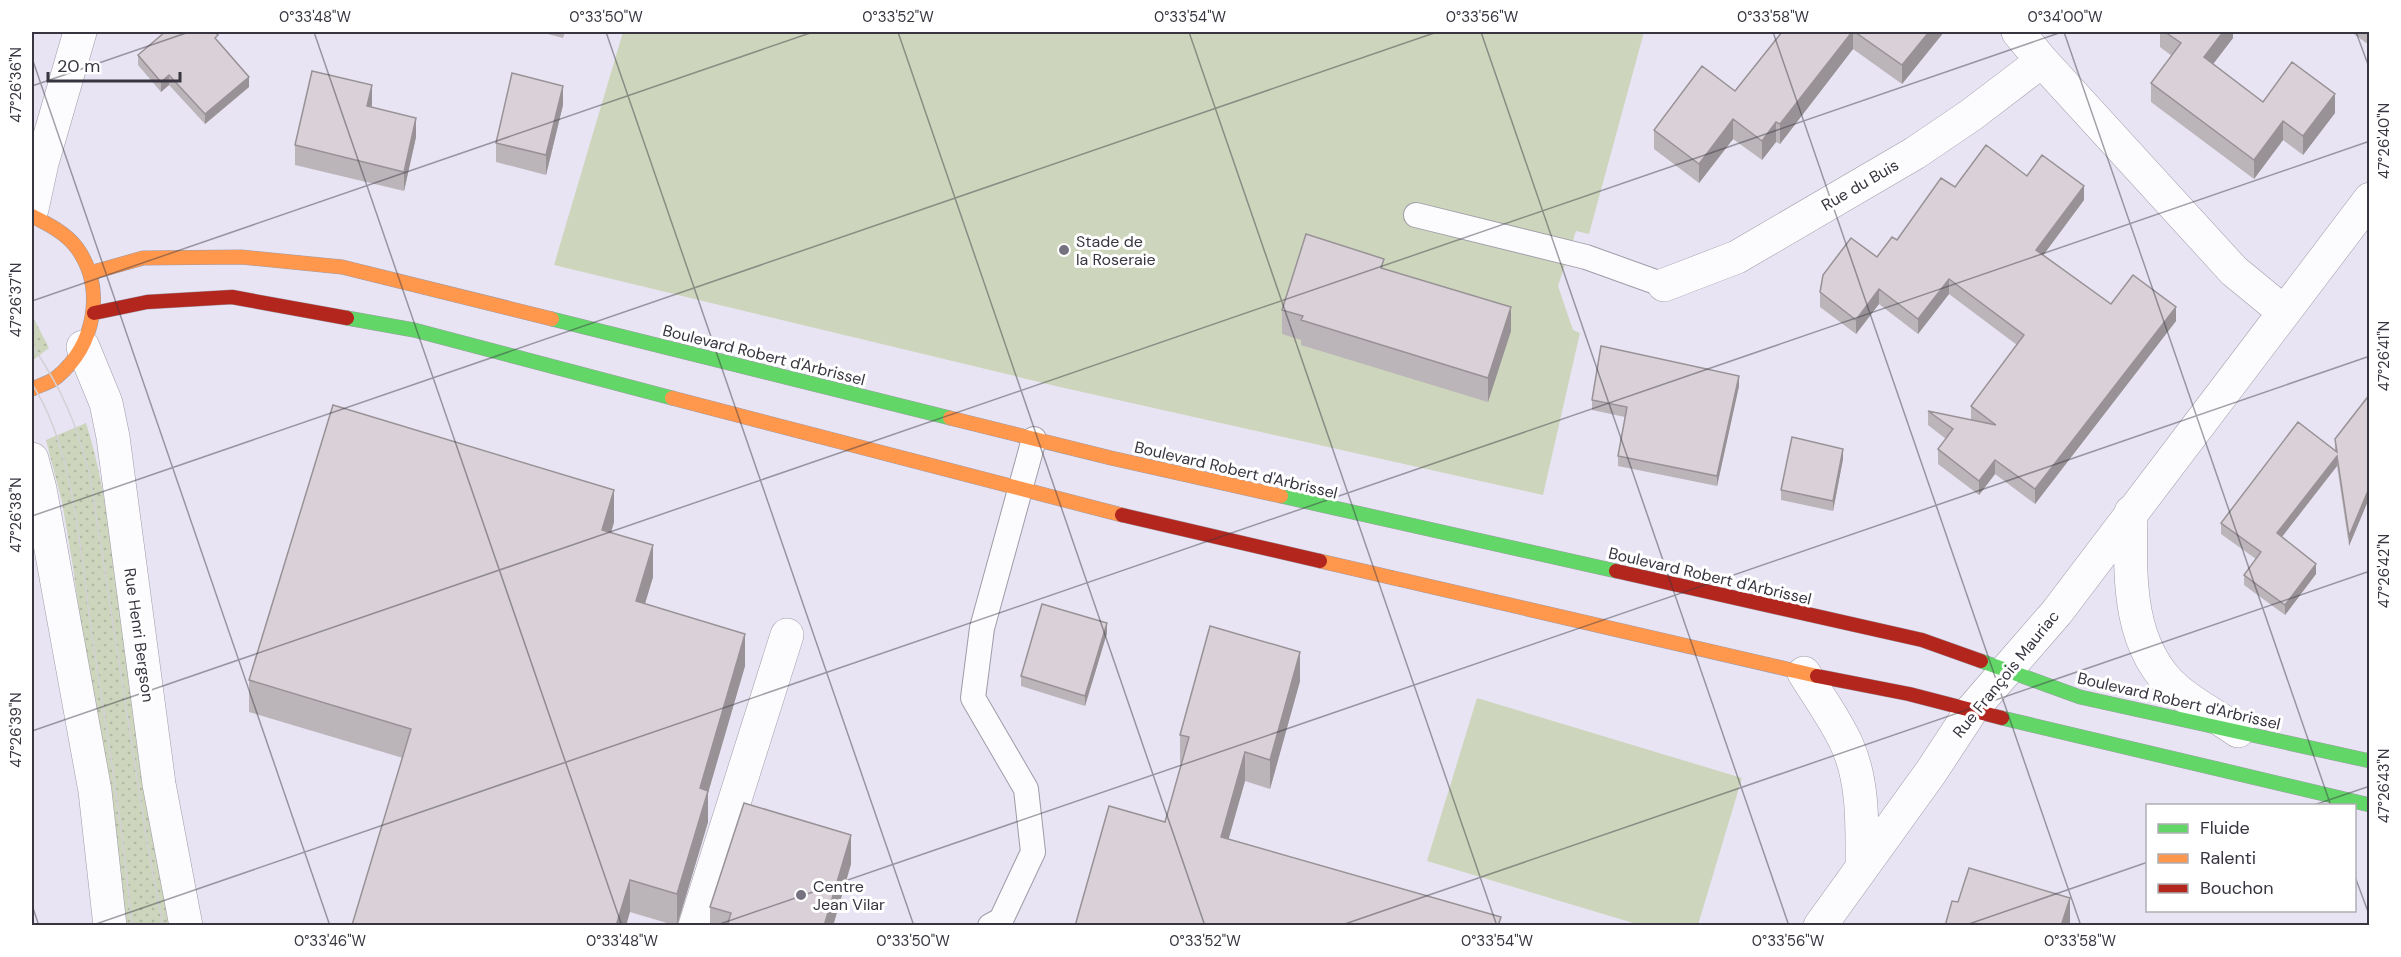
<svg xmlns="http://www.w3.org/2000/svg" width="2401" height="957" font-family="'DM Sans',sans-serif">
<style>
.grass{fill:url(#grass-dots)}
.park{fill:#cdd6bc}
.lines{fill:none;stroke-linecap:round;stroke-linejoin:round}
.lane-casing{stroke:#9f9ca8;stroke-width:26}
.street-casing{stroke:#9f9ca8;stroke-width:34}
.fast-casing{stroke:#9f9ca8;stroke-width:15}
.slow-casing{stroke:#9f9ca8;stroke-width:15}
.jam-casing{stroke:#9f9ca8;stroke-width:15}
.lane{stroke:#fcfbfd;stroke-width:24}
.street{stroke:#fcfbfd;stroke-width:33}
.fast{stroke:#63d668;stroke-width:14}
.slow{stroke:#ff974d;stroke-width:14}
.jam{stroke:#b3261e;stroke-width:14}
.tram{stroke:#d3d1d6;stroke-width:1.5}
.wall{fill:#bbb4b9}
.shaded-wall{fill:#989296}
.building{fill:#d9d1d7;stroke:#989296;stroke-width:1.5}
.ticks{fill:none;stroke:#383540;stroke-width:1.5;stroke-opacity:0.45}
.poi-dot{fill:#76727f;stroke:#fff;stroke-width:2}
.labels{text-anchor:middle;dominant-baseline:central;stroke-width:6;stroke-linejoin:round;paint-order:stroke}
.street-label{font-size:16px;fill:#383540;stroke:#fff}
.poi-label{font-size:16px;fill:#383540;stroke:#fff;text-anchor:start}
.neatline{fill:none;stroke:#383540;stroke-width:2}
.ticks-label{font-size:15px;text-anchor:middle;fill:#383540}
</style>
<defs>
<pattern id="grass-dots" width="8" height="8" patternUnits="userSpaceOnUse" patternTransform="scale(1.5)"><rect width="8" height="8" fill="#cdd6bc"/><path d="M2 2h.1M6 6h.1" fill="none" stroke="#b1b8a3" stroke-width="1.8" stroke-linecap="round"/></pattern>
</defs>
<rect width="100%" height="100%" fill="#e8e4f4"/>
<path class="grass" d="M32 315 49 348 32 361Z
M86 423C107 490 113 560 123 629 138 728 153 827 173 925H122L73 567 62 502 46 440Z"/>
<path class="park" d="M623 32H1644L1589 234 1576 231 1558 286 1573 330 1580 333 1543 495 1060 387 554 265Z
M1477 698 1742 778 1698 925H1640L1427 861Z"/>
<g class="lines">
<defs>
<path id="lane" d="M1416 215 1586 257 1664 285
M990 926 1001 920 1033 852 1026 789 973 698 982 628 1034 439"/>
<path id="street" d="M2018 32 2042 61 2234 271 2284 312
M32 209 42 163 80 32
M1664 285 1737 257 1915 153 1971 115 2042 61
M83 347 106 403 113 437 159 784 186 926
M32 459 40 489 95 791 110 926
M2131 512C2130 574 2126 646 2177 690 2195 705 2218 717 2238 731
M1804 673C1818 696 1836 720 1847 745 1864 782 1862 828 1862 868
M695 926 787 635
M1820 926 1931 772 1971 711 2057 612 2370 199"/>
<path id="fast" d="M347 318 414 330 672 398
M552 319 950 418
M1281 496 1616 571
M1981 661 2080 697 2370 761
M2002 718 2370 805"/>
<path id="slow" d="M32 216C48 224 66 233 77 248 106 289 95 345 57 377 50 383 40 385 32 389
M90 273 143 258 241 257 342 267 552 319
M672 398 1122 515
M950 418 1111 458 1281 496
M1320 561 1817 676"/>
<path id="jam" d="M94 313 147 302 232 297 347 318
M1122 515 1320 561
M1616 571 1922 640 1981 661
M1817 676 1909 694 2002 718"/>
</defs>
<use href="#lane" class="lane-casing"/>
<use href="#street" class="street-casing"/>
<use href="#fast" class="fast-casing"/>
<use href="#slow" class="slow-casing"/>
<use href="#jam" class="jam-casing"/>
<use href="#lane" class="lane"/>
<use href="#street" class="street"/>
<use href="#fast" class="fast"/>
<use href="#slow" class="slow"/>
<use href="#jam" class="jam"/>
<path class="tram" d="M32 345C63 391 76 422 90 476L148 848 163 926
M32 384C75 449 81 559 92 636 107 732 123 828 132 926"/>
</g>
<path class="wall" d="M540 32H565L563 38Z
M1782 32H1944L1902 84 1853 49 1780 144 1776 142 1762 160 1733 139 1699 183 1654 149V130L1735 91Z
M2160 32H2233V38L2213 64 2263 102 2335 113 2303 155 2283 140 2254 179 2151 102V83L2172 56 2160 47Z
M2351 32H2370V44L2369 45Z
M218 42 249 87 205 124 169 85 161 92 138 65V55Z
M372 104V107L416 137 404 191 295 165V145Z
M563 105 546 175 496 162V143Z
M2027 176 2084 200 2043 255 2111 304 2176 321 2035 504 1995 474 1979 495 1938 464V449L1946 439 1928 425V411L1971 420V406L2017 345 1949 294 1918 334 1879 304 1856 334 1820 307V292L1877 257 1897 240 1955 187Z
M1282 310 1511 331 1488 402 1301 345V340L1282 334Z
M1739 386 1717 486 1618 466V456L1625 417 1592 410V400Z
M2370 394V496L2349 546 2337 466 2282 537 2316 574 2285 615 2244 585V575L2256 559 2221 534V523L2335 451V439Z
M1843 459 1833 511 1781 500V490Z
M614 522 611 533 653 577 645 604 745 666 708 793V822L677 926 630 912 403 758 249 712V680Z
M1107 633 1085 706 1021 686V676Z
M1300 681 1270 789 1245 781 1228 840 1501 926 1165 822 1181 764 1180 763V735Z
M851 864 833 926H710V907Z"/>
<path class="shaded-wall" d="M1852 32H1853V49L1780 144V124Z
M1929 32H1944L1902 84V65Z
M2223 32H2233V38L2204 76V57Z
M2369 32H2370V44L2369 45Z
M169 75V85L161 92V82Z
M249 77V87L205 124V114Z
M372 85V104L367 125V106Z
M563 86V105L546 175V155Z
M2335 94V113L2303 155V136Z
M416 118V137L404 191V172Z
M1733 119V139L1699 183V164Z
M2283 121V140L2254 179V160Z
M1776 122V142L1762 160V141Z
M2084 186V200L2036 265V250Z
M1949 279V294L1918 334V319Z
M1879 289V304L1856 334V320Z
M1511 307V331L1488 402V378Z
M2176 307V321L2035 504V489Z
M1739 376V386L1717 486V476Z
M1843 449V459L1833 511V501Z
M2337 456V466L2277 543V533Z
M1995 460V474L1979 495V481Z
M2370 486V496L2349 546V536Z
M614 490V522L602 562V530Z
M653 545V577L636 633V601Z
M2316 564V574L2285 615V605Z
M1107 623V633L1085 706V696Z
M745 634V666L708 793V822L677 926V894L700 788Z
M1300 652V681L1270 789V760Z
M1245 752V781L1221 866V837Z
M851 835V864L833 926H824Z
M630 880V912L626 926H616Z
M2070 898V926H2061Z"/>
<path class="building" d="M165 32H215L218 35 215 38 249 77 205 114 169 75 161 82 138 55Z
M1782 32H1852L1780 124 1776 122 1762 141 1733 119 1699 164 1654 130 1702 66 1735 91Z
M1855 32H1929L1902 65Z
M2165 32H2223L2204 57 2263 102 2292 62 2335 94 2303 136 2283 121 2254 160 2151 83 2181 43Z
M312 71 372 85 367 106 416 118 404 172 295 145Z
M512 73 563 86 546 155 496 143Z
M1986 145 2027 176 2042 155 2084 186 2036 250 2111 304 2133 275 2176 307 2035 489 1995 460 1979 481 1938 449 1953 429 1928 411 1996 425 1971 406 2024 335 1949 279 1918 319 1879 289 1856 320 1820 292 1823 275 1851 238 1877 257 1892 237 1897 240 1941 178 1955 187Z
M1306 234 1384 259 1381 268 1511 307 1488 378 1301 320 1303 316 1282 310Z
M1601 346 1739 376 1717 476 1618 456 1627 407 1592 400Z
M2370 394V486L2349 536 2337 456 2277 533 2316 564 2285 605 2244 575 2261 552 2221 523 2298 422 2337 452 2335 439Z
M333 405 614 490 602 530 653 545 636 601 745 634 700 788 708 791 677 894 630 880 616 926 352 925 411 729 249 680Z
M1792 437 1843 449 1833 501 1781 490Z
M1042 604 1107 623 1085 696 1021 676Z
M1210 626 1300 652 1270 760 1245 752 1221 837 1501 917 1498 926H1075L1109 806 1165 822 1189 737 1180 735Z
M744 803 851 835 824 926H727L731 913 710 907Z
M1969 868 2070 898 2061 926H1945L1952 901 1958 902Z"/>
<path class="ticks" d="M314 32 622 926M606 32 914 926M898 32 1205 926M1189 32 1497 926M1481 32 1789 926M1773 32 2081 926M2064 32 2331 806M2356 32 2370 70M32 58 330 926M32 86 189 32M32 301 813 32M32 516 1437 32M32 731 2062 32M2311 806 2370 786M2354 874 2370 917M32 905 39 926M90 926 2370 141M714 926 2370 356M1339 926 2370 571M1963 926 2148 862"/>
<g class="poi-dot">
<circle cx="1064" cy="250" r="6"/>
<circle cx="801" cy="895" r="6"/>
</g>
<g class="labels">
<g class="street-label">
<text transform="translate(1860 185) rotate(-30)">Rue du Buis</text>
<text transform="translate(764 355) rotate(14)">Boulevard Robert d'Arbrissel</text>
<text transform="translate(1236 470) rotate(13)">Boulevard Robert d'Arbrissel</text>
<text transform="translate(1710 576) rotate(13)">Boulevard Robert d'Arbrissel</text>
<text transform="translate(139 635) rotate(82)">Rue Henri Bergson</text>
<text transform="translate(2006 674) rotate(-51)">Rue François Mauriac</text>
<text transform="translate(2179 701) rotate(13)">Boulevard Robert d'Arbrissel</text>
</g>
<g class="poi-label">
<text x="1076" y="241">Stade de<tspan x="1076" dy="18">la Roseraie</tspan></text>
<text x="813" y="886">Centre<tspan x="813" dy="18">Jean Vilar</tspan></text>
</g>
</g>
<rect width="2401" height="957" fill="none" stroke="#ffffff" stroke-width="66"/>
<rect x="2146" y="804" width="210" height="108" fill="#ffffff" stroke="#afaeb3" stroke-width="1.5"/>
<rect x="2158" y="824" width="30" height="9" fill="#63d668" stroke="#afaeb3" stroke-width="1.5"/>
<text x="2200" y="834" font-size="18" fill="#383540">Fluide</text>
<rect x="2158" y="854" width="30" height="9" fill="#ff974d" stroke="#afaeb3" stroke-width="1.5"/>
<text x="2200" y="864" font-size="18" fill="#383540">Ralenti</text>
<rect x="2158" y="884" width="30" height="9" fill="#b3261e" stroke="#afaeb3" stroke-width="1.5"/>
<text x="2200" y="894" font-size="18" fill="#383540">Bouchon</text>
<path d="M48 72v9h132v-9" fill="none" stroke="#383540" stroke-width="3"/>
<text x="57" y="72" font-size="18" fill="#383540" stroke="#ffffff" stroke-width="4.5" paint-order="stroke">20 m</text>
<rect x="33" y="33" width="2335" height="891" class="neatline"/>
<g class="ticks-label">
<text x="315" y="22">0°33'48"W</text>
<text x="606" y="22">0°33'50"W</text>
<text x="898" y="22">0°33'52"W</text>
<text x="1190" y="22">0°33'54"W</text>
<text x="1482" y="22">0°33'56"W</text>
<text x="1773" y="22">0°33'58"W</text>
<text x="2065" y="22">0°34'00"W</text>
<text transform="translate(16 85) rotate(-90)" y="5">47°26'36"N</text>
<text transform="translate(2384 141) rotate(-90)" y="5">47°26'40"N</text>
<text transform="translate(16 300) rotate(-90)" y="5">47°26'37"N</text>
<text transform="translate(2384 356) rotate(-90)" y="5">47°26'41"N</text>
<text transform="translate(16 515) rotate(-90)" y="5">47°26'38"N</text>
<text transform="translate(2384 571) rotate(-90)" y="5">47°26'42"N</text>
<text transform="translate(16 730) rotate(-90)" y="5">47°26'39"N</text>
<text transform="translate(2384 786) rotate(-90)" y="5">47°26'43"N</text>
<text x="330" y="946">0°33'46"W</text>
<text x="622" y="946">0°33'48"W</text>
<text x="913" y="946">0°33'50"W</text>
<text x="1205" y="946">0°33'52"W</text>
<text x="1497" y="946">0°33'54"W</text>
<text x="1788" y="946">0°33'56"W</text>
<text x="2080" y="946">0°33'58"W</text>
</g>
</svg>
